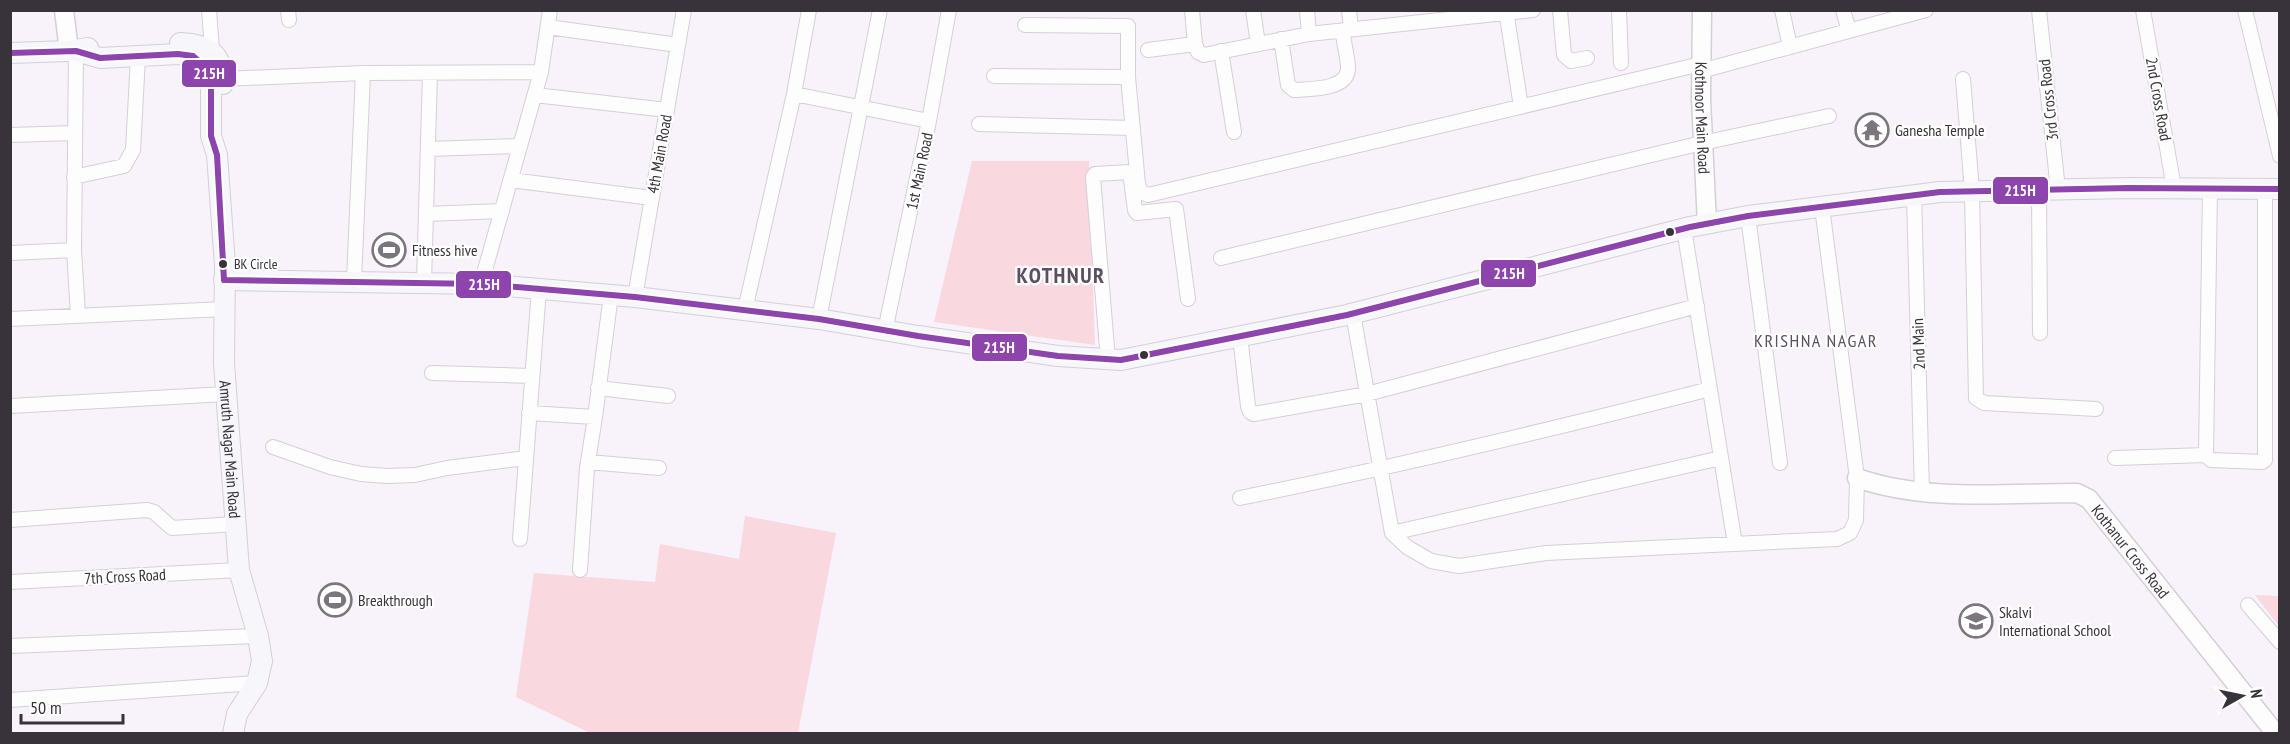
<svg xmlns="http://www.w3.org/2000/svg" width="2290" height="744" font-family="'PT Sans Narrow',sans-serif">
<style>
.green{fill:#f9d8e0}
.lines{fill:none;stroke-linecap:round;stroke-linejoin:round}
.minor-casing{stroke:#d4cfd6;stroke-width:16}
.tertiary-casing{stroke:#d4cfd6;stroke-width:21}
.secondary-casing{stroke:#d4cfd6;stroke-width:22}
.minor{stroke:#fefdfe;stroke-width:14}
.tertiary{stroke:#fefdfe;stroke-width:18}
.secondary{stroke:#f7f6fa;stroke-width:20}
.bus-1-casing{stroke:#fff;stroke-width:10}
.bus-1{stroke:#8e44ad;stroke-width:6}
.bus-dot{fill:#38333a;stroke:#fff;stroke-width:2}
.labels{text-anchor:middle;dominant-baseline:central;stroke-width:4.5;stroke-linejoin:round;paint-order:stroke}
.bus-label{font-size:14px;fill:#38333a;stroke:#fff;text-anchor:start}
.street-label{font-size:16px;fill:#38333a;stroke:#fff}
.poi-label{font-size:16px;fill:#38333a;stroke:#fff;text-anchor:start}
.neighbourhood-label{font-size:18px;letter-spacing:1.5px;fill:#5b505f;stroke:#fff}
.district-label{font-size:22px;font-weight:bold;letter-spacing:1.5px;fill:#5b505f;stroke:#fff}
.line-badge{stroke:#fff;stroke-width:2}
.badge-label{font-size:16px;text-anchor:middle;font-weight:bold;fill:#fff}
</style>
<rect width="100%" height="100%" fill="#f8f2fa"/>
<path class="green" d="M972 161H1089L1095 345 934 322Z
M745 516 836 533 798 733H590L516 697 534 573 655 582 660 544 739 559Z
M2255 595 2279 596V626Z"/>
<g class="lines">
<defs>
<path id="minor" d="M209 10 212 50
M288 10 289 20
M1192 10 1195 44 1198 52 1204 55 1309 34 1533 10
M1253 10 1258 44
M1307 10 1309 34
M1349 10 1351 29
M1506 10 1521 107
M1560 10 1564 55 1571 61 1587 58
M1619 10 1621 63
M1782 10 1790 47
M1843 10 1849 31
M2039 10 2058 190
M2143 10 2174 188
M2245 10 2280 156
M1025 25 1128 26V77L1138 184 1141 192 1148 195 1701 64
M548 27 678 45
M1281 39 1288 85 1294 90C1310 89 1347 90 1348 69 1348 56 1343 43 1343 30
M1148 50 1195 44
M76 51 74 250 78 315
M1221 51 1234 132
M1701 71 1926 10
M994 76 1128 77
M223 79 363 73 541 72
M1963 79 1972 191 1976 398 1984 403 2096 409
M794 94 929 121
M535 95 667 110
M979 124 1133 128
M10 135 74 133
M428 149 520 146
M74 177 124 166 133 150 138 57
M511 180 652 198
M2039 190 2040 333
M1914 195 1922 493
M426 214 502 211
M1748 216 1780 463
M1684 229 1735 544
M10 253 74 250
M1221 258 1702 143 1829 116
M354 281 363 73
M424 282 430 73
M481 284 541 72 550 10
M635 297 684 10
M745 310 794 94 809 10
M1353 314 1392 533 1407 547 1431 561 1459 566 1546 553 1837 539 1850 533 1856 520 1857 478 1822 207
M10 319 225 309
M819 319 880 10
M885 331 929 121 949 10
M1240 336 1248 406 1250 412 1254 414 1367 394 1697 306
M1108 360 1093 177 1095 174 1130 172 1135 210 1137 213 1176 209 1188 299
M432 373 532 376
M598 388 668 396
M10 406 226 394
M529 413 595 417 587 468 580 570
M595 417 611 295
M273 447 330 467 361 474 387 476 415 475 447 468 526 458
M2206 455 2210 188
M2115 458 2206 455 2211 460 2262 462 2265 460V190
M588 462 659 468
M1240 498C1398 466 1554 429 1710 389
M10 520 147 510 154 512 172 528 236 524
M1392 533 1721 458
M520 539 539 289
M10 582 239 570
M2248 605 2280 642
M10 646 258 636
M10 700 257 683"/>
<g id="tertiary">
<path d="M64 10 69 51"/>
<path id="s1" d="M1702 10 1701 99 1707 224"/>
<path id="s2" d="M1857 478C1925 502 2005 493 2077 493L2089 499 2276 734"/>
</g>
<g id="secondary">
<path d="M180 43C209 44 223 54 223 84"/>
<path id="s3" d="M76 51 100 58 178 54 193 56 208 70 211 80V136L217 155 225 265 224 363 239 570 258 636 262 661 257 683 237 714 233 734"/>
<path d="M10 53 69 51 88 48"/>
<path d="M224 280 481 284 635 297 819 319 918 336 1058 356 1121 360 1347 315 1690 227 1748 216 1940 192 2129 188 2280 189"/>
</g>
</defs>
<use href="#minor" class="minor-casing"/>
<use href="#tertiary" class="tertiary-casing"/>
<use href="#secondary" class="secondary-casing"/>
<use href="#minor" class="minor"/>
<use href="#tertiary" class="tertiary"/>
<use href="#secondary" class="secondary"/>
<defs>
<path id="bus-1" d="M10 53 76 51 100 58 178 54 193 56 208 70 211 80V136L217 155 224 280
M224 280 481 284 635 297 819 319 918 336 1058 356 1121 360 1347 315 1690 227 1748 216 1940 192 2129 188 2280 189"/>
</defs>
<use href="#bus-1" class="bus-1-casing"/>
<use href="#bus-1" class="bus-1"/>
</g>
<defs>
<symbol id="temple-ring" viewBox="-11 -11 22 22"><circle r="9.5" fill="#fff" stroke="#7b767d" stroke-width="1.5"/><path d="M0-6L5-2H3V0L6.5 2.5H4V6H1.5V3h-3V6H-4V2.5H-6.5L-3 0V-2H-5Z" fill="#7b767d"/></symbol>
<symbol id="stadium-ring" viewBox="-11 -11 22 22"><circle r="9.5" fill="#fff" stroke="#7b767d" stroke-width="1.5"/><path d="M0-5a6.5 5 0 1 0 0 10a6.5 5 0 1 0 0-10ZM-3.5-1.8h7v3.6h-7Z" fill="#7b767d"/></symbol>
<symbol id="school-ring" viewBox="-11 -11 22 22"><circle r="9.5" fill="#fff" stroke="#7b767d" stroke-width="1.5"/><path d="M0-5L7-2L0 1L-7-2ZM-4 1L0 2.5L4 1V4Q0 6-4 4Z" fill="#7b767d"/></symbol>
</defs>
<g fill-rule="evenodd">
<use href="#temple-ring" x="1853" y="111" width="38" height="38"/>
<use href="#stadium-ring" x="370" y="231" width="38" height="38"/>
<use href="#stadium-ring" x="316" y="581" width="38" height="38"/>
<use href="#school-ring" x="1957" y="602" width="38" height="38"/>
</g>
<g class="bus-dot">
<circle cx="1670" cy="232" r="5"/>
<circle cx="223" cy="264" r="5"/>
<circle cx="1144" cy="355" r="5"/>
</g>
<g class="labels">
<g class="bus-label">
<text x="234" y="264">BK Circle</text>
</g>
<g class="street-label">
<text transform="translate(2159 99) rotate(80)">2nd Cross Road</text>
<text transform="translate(2048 100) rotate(-96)">3rd Cross Road</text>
<text stroke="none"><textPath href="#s1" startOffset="108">Kothnoor Main Road</textPath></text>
<text transform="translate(659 154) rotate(-80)">4th Main Road</text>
<text transform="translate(919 171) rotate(-78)">1st Main Road</text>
<text transform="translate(1918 344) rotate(-92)">2nd Main</text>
<text stroke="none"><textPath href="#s3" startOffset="520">Amruth Nagar Main Road</textPath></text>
<text stroke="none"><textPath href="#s2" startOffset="302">Kothanur Cross Road</textPath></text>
<text transform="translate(125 576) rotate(-3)">7th Cross Road</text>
</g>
<g class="poi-label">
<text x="1895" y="130">Ganesha Temple</text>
<text x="412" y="250">Fitness hive</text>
<text x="358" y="600">Breakthrough</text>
<text x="1999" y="612">Skalvi<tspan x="1999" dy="18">International School</tspan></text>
</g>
<g class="neighbourhood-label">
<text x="1816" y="340">KRISHNA NAGAR</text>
</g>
<g class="district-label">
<text x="1061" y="275">KOTHNUR</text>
</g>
</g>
<g class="line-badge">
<rect x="181" y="59" width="56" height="29" rx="6" fill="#8e44ad"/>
<rect x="1992" y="176" width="57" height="29" rx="6" fill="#8e44ad"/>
<rect x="1480" y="259" width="57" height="29" rx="6" fill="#8e44ad"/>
<rect x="455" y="270" width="57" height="29" rx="6" fill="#8e44ad"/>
<rect x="971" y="333" width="57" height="29" rx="6" fill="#8e44ad"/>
</g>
<g class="badge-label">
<text x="209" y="79">215H</text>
<text x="2020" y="196">215H</text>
<text x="1509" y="279">215H</text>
<text x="484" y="290">215H</text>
<text x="999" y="353">215H</text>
</g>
<rect width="2290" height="744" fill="none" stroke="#38333a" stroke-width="24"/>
<g transform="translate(2242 696) rotate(81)" stroke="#ffffff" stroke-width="4.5" paint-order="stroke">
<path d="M0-4.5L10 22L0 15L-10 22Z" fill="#38333a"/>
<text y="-9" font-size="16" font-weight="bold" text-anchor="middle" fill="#38333a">N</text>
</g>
<path d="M21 714v9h102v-9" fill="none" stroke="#38333a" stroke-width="3"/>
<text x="30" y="714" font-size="18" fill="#38333a" stroke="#ffffff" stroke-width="4.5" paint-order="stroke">50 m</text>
</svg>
